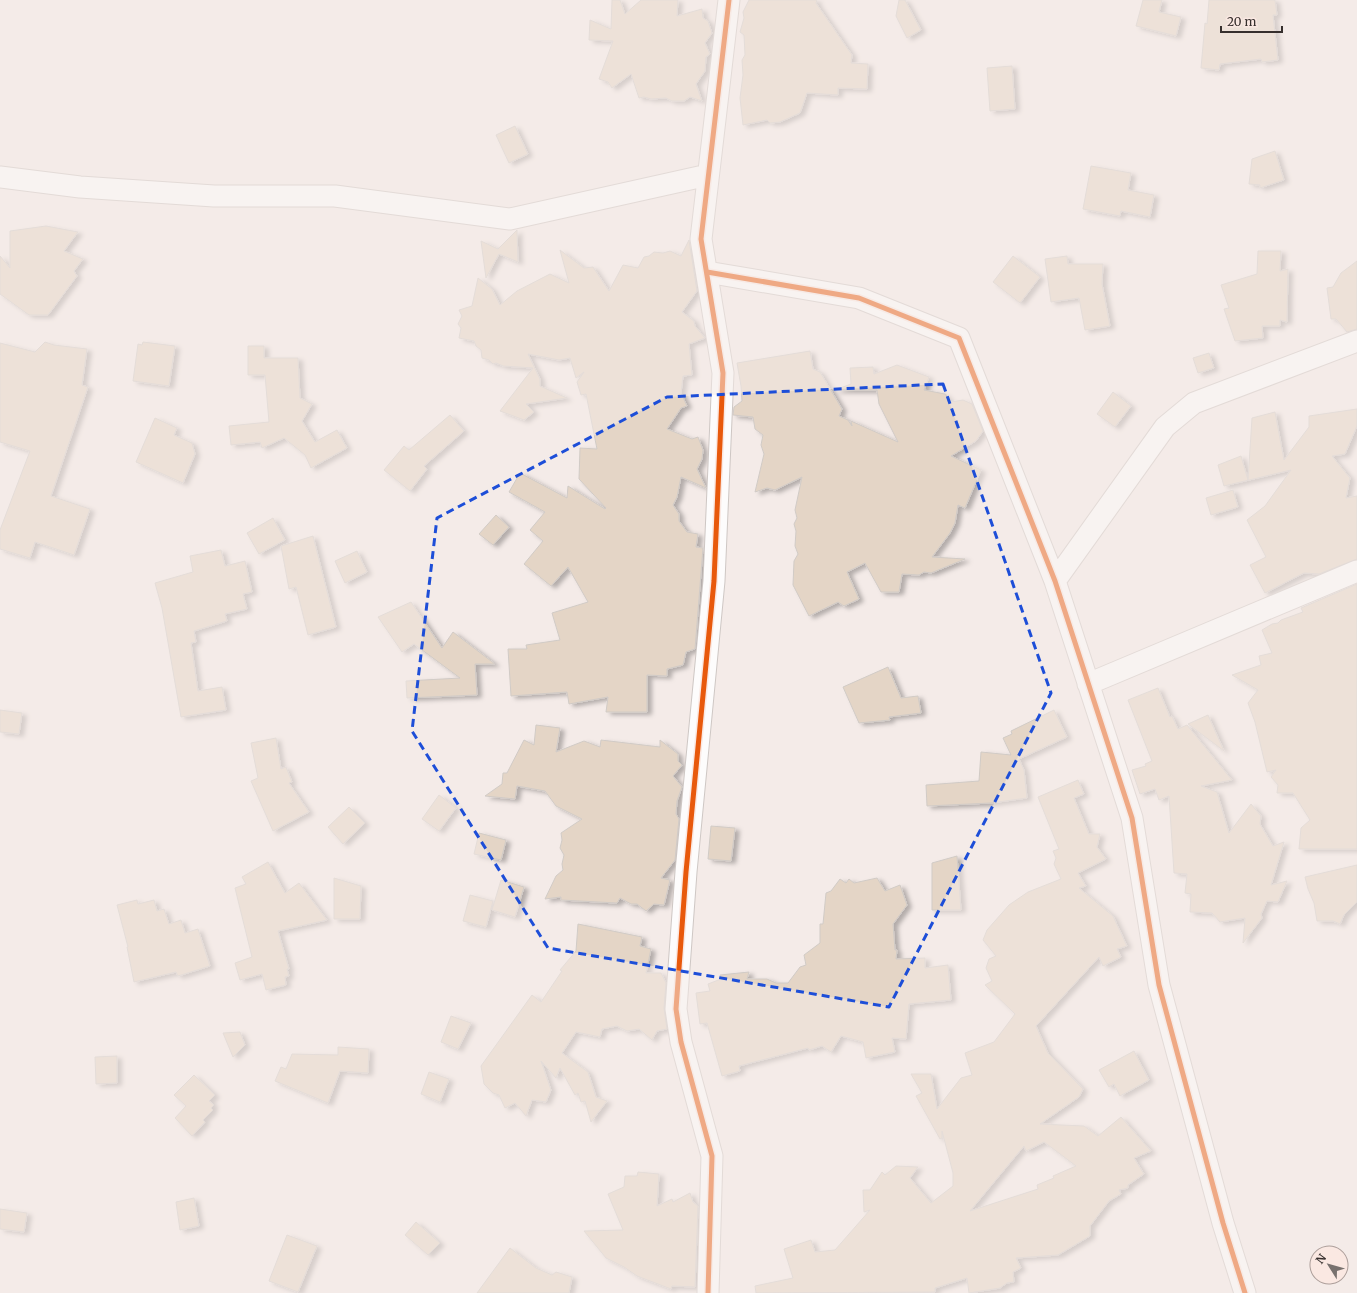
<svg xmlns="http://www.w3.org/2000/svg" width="1357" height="1293" font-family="Merriweather,serif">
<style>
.building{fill:#e4d5c6;stroke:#d1cbc6;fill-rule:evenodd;filter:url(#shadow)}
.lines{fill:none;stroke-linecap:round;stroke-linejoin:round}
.street-casing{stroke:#cec7c4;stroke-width:23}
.street{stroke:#fdfcfc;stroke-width:21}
.cycleway-casing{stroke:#fae8e2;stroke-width:8}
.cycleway{stroke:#e8590c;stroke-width:5}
.marked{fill:none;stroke:#1d4ed8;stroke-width:3;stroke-dasharray:8 5;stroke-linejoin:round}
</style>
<defs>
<filter id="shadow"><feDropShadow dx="4.5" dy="2.5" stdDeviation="2" flood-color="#0004"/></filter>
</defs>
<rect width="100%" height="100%" fill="#f4ebe8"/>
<path class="building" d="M612 0H620L625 14 641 0H678L677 16 702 9 703 18 708 21 712 33 705 43 710 54 706 57 705 71 696 84 702 101 690 97 684 101H672L666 98 651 99 644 97 639 98 631 74 612 88 608 82 599 79 613 41 589 40 590 20 611 29Z
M749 0H817L816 3 852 55 851 63 868 64 867 89 838 88V95L807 93 800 113 780 122 770 123 767 120 743 125 740 98 743 75 742 60 745 55 744 35 740 32 744 18 743 12Z
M899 0H905L921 30 907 38 896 16Z
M1143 0H1162L1159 12 1181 17 1176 36 1136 26Z
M1209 0H1275L1277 15H1273L1278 60 1262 62 1261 59 1220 64 1219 70 1201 68 1205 23 1207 24Z
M1012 66 1015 109 990 111 987 68Z
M515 126 528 154 509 163 496 135Z
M1275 151 1284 180 1260 188V185L1249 184 1252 159Z
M1091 166 1131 173 1128 190 1154 195 1150 217 1121 211 1120 216 1083 209Z
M46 226 78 232 64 251 83 259 74 271 77 276 48 315H29L0 294V256L10 268V231Z
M517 230 518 262 499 254 486 278 481 241 498 249Z
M689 240 697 291 682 312 694 321 695 326 705 338 689 344 692 375 683 376 681 393 687 406 681 408 667 429 692 439 698 437 703 450 702 459 697 469 706 488 681 477 677 497 673 505 679 514V521L687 532 698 534 696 547 703 548 695 649 686 652 683 665 667 669V676L647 675V712H606L608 697 569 704 567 692 511 696 508 649H527L526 645 560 640 552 613 588 602 568 567 551 586 524 564 543 541 530 530 545 512 509 492 520 473 567 498 568 486 605 509 606 508 579 479 580 448 597 449 586 394 581 395 577 382 584 372 576 378 570 358 559 360 528 354 540 379V386L567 398 526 404 534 412 524 420 500 411 533 368 503 366 496 363 493 364 489 360 482 358 481 350 476 346 474 341 459 338 461 328 458 324 462 316 459 310 472 306 478 278 492 289 500 305 517 291 550 274 569 283 560 250 584 268 593 267 609 291 623 265 638 268 644 257 649 256 654 252 663 253 670 251 681 256Z
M1258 251H1281L1280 271 1288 269 1287 322 1280 320V326H1262L1263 338 1235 341 1224 309 1229 308 1221 285 1257 274Z
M1013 256 1040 277 1020 303 993 282Z
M1067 256 1068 264H1103L1102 284 1110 326 1085 330 1079 298 1051 302 1045 259Z
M1357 261V329L1347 332 1336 319H1331L1327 288 1333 287 1341 273Z
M45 342 54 345 87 349 82 385 88 387 51 496 90 509 74 555 35 542 30 558 0 549V530L30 451 0 442V343L35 352Z
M143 342 175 346 169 386 133 381 138 344 142 345Z
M248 346H264V358H298L300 398 312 404 302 421 315 442 337 430 347 448 311 468 305 455 284 438 262 448 260 442 231 445 229 426 269 422 265 375H248Z
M810 351 813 369 820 372 842 409 839 416 848 420 852 426 851 421 898 442 879 404 877 390H835L851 384 850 368 873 367 874 374 897 365 929 377 924 390 945 394 951 402 963 400 972 404 983 431 976 441 951 456 981 470 965 508 958 505 955 523 950 533 932 557 965 559 931 573 924 572 919 575 902 574 899 592H881L865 563 847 572 859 599 844 606 838 602 809 616 793 585 794 561 798 554 795 546 796 531 794 524 797 518 795 510 802 477 775 490 767 488 755 492 764 454 761 445 763 435 755 429 753 417 733 415 734 407 742 401 741 386 737 363Z
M1209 353 1214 368 1198 373 1193 358Z
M1113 392 1131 406 1115 427 1097 414Z
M1357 409V426L1345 454 1332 456 1350 478 1346 498 1357 496V559L1319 574 1304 573 1265 593 1250 565 1266 557 1247 520 1265 506 1291 470 1224 486 1218 465 1241 456 1248 480 1252 418 1275 412 1284 460 1309 427V416Z
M450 415 464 431 424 466 427 469 410 491 384 470 404 446 409 450Z
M155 418 177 428 174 435 192 443 195 454 183 483 136 462Z
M1233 490 1238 507 1211 515 1206 498Z
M496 515 509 527 493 545 479 534Z
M273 518 285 540 259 554 247 533Z
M313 536 336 627 308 635 296 587 289 589 281 546Z
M221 550 225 566 245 561 252 592 243 594 247 609 225 614 227 621 194 631 196 642 191 643 198 691 222 687 226 710 181 717 162 608 155 583 193 572 190 556Z
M357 551 367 572 345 583 335 561Z
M1357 584V849H1299L1301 828 1310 820 1293 793H1277L1278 785 1271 777 1276 770 1267 772 1255 722 1248 703 1258 690 1232 675 1261 665 1259 656 1272 653 1262 630 1272 624 1278 623 1281 620 1303 612 1301 608Z
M411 602 442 648 453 632 495 664H475L477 695 407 698 406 681 460 678 414 644 402 652 378 617Z
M888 667 901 698 918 696 921 713 889 717 890 720 859 723 843 687Z
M1158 688 1170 717 1172 716 1178 729 1187 725 1232 780 1201 786 1217 792 1229 833 1251 804 1261 816 1260 824 1273 846 1284 842 1271 885 1287 881 1278 902 1267 901 1261 914 1262 918 1243 943 1245 918 1220 922 1212 913 1190 912 1191 894 1185 893 1187 874 1174 873 1169 796 1159 800 1155 789 1140 794 1132 770 1146 766 1145 764 1152 761 1128 700Z
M0 710 22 713 19 734 0 732Z
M1054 710 1067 737 1019 759 1024 770 1027 798 991 803 927 806 926 785 979 781 981 752 1011 755 1003 738 1012 734 1011 731Z
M1208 715 1224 751 1188 724Z
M536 725 560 728 556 752 584 741 600 747 601 740 660 747V740L678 754V761L682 765 673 776 682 787 677 801 676 814 679 819 675 860 661 878 670 880 664 905 654 904 646 911 637 904H631L620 898 617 903 561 900V897L545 899 556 876 563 870 562 864 564 855 560 848 562 840 561 833 582 819 556 806 545 791 517 786 515 799 485 796 502 784 503 773H507L524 740 534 745Z
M276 738 281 769 286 767 292 782 289 783 309 812 273 831 251 781 258 778 251 743Z
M1078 780 1084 794 1074 798 1089 834H1100L1097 847 1106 859 1078 873 1086 886 1079 888 1113 916 1127 946 1117 949 1121 957 1103 966 1099 957 1036 1026 1048 1053 1083 1089 1079 1097 1040 1124 1084 1126 1098 1136 1121 1117 1151 1151 1134 1158 1144 1174 1128 1185V1188L1119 1190 1121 1194 1109 1201 1090 1226V1236L1058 1255 1016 1258 1021 1268 1013 1272 1014 1282 1007 1283 1000 1288 969 1293 967 1278 935 1288V1292L756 1293 755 1286 793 1278 784 1249 811 1240 815 1252 835 1250 870 1210 864 1212 863 1190H870L882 1172 885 1175 896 1166 918 1167 910 1178 931 1203 953 1186V1173L942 1131V1138L940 1139 916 1096 922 1093 911 1074H931L937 1109 961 1078 972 1075 965 1053 994 1042 1015 1014 985 985 992 981 986 968 989 959 996 956 983 940 987 930 1009 905 1028 892 1061 879 1054 864 1056 858 1053 851 1059 849 1038 797ZM1044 1142 1076 1166 1053 1176 1054 1178 1037 1185 1038 1189 970 1211 1024 1146 1026 1151Z
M439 795 456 808 439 831 422 819Z
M349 807 365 823 343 844 328 827Z
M711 826 735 828 731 861 708 859Z
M479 833 506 840 501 860 474 854Z
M957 856 961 910H932V863Z
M268 862 285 893 299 883 327 920 278 931 289 969H287L289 976 285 977 286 985 266 990 262 974 240 980 235 963 252 957 235 888 246 884 242 877Z
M1357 865V902L1344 915 1340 924 1333 921H1317L1314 903 1308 889 1305 877Z
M334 878 361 886 360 919H334Z
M877 878 885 891 900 885 907 905 893 924 895 950H897L896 959 925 958V968L948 965 951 1000 909 1004 906 1039 892 1038 895 1052 866 1058 863 1042 841 1036 831 1052 822 1046 809 1050 808 1048 739 1066 740 1071 722 1076 707 1023 700 1024 696 993 710 991 708 984 721 979 720 975 749 972 747 979H767L776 983H788L800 967 806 965 804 955 820 943V924H823L826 893 831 891 840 879 846 883 849 879 854 883Z
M501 880 524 887 515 917 492 910Z
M470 895 493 901 486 927 463 921Z
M137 900 138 904 154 900 157 911 164 909 169 924 181 920 185 933 198 929 210 966 178 976 176 972 134 982 127 947H128L117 905Z
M578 924 642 937 640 946 651 949 646 973H661L666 983 664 1008 667 1029 657 1031 652 1040 639 1029 627 1031 617 1026 602 1029 600 1037 576 1032 562 1053 588 1072 596 1097 607 1101 591 1122 585 1101 581 1102 578 1093 575 1095 560 1068 556 1078 541 1061 551 1090 546 1102 532 1100 526 1116 515 1103 505 1108 499 1095 493 1093 484 1084 481 1066 532 995 541 1002 562 971 560 970 576 951Z
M451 1016 471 1023 458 1049 441 1042Z
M240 1032 245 1045 233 1057 223 1033Z
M338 1047 369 1049 368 1073 340 1071 328 1103 275 1081 281 1067 286 1069 292 1054 338 1055Z
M1134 1051 1149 1080 1120 1096 1114 1084 1109 1087 1099 1070Z
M117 1056V1083L96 1084 95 1057Z
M429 1072 449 1079 440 1102 421 1094Z
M194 1075 215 1095 209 1101 214 1105 211 1108 213 1110 203 1120 205 1122 192 1136 175 1118 186 1106 174 1095Z
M638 1172 659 1174 657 1206 672 1199 673 1202 690 1193 693 1202 698 1206 695 1287 672 1286 671 1289 637 1276 624 1267 606 1258 584 1231 623 1230 608 1194 624 1187 625 1176H637Z
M194 1198 199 1226 180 1230 176 1202Z
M0 1209 27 1213 24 1232 0 1229Z
M416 1222 440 1243 428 1255 405 1235Z
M287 1235 317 1246 298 1292 269 1281Z
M510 1248 536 1268 552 1275 556 1272 572 1277 569 1293H477Z"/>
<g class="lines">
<defs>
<path id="street" d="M0 177 80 187 214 196H335L510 219 708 175
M707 272 859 298 959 338 1055 581 1132 818 1159 985 1223 1223 1245 1293
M1055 581 1165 427 1194 403 1357 341
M1088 684 1357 571
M708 1293 712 1156 681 1042 676 1009 686 872 714 581 723 373 701 239 729 0"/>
</defs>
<use href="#street" class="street-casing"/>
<use href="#street" class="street"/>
<defs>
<path id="cycleway" d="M707 272 859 298 959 338 1055 581 1132 818 1159 985 1223 1223 1245 1293
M708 1293 712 1156 681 1042 676 1009 686 872 714 581 723 373 701 239 729 0"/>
</defs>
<use href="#cycleway" class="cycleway-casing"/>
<use href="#cycleway" class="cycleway"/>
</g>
<path d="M0 0H1357V1293H0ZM943 384 1051 693 889 1007 548 948 412 731 437 518 667 397Z" fill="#f4ebe8" fill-opacity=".55" fill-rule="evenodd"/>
<path class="marked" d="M943 384 1051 693 889 1007 548 948 412 731 437 518 667 397Z"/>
<g transform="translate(1329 1265) rotate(307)"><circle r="19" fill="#fae8e2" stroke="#ac9e9a"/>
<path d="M0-3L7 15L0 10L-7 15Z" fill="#78716e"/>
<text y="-6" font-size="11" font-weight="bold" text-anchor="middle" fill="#362f2d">N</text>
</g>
<path d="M1221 26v6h61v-6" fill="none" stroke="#362f2d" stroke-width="2"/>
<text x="1227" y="26" font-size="12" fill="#362f2d" stroke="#fae8e2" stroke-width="3" paint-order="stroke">20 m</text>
</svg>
